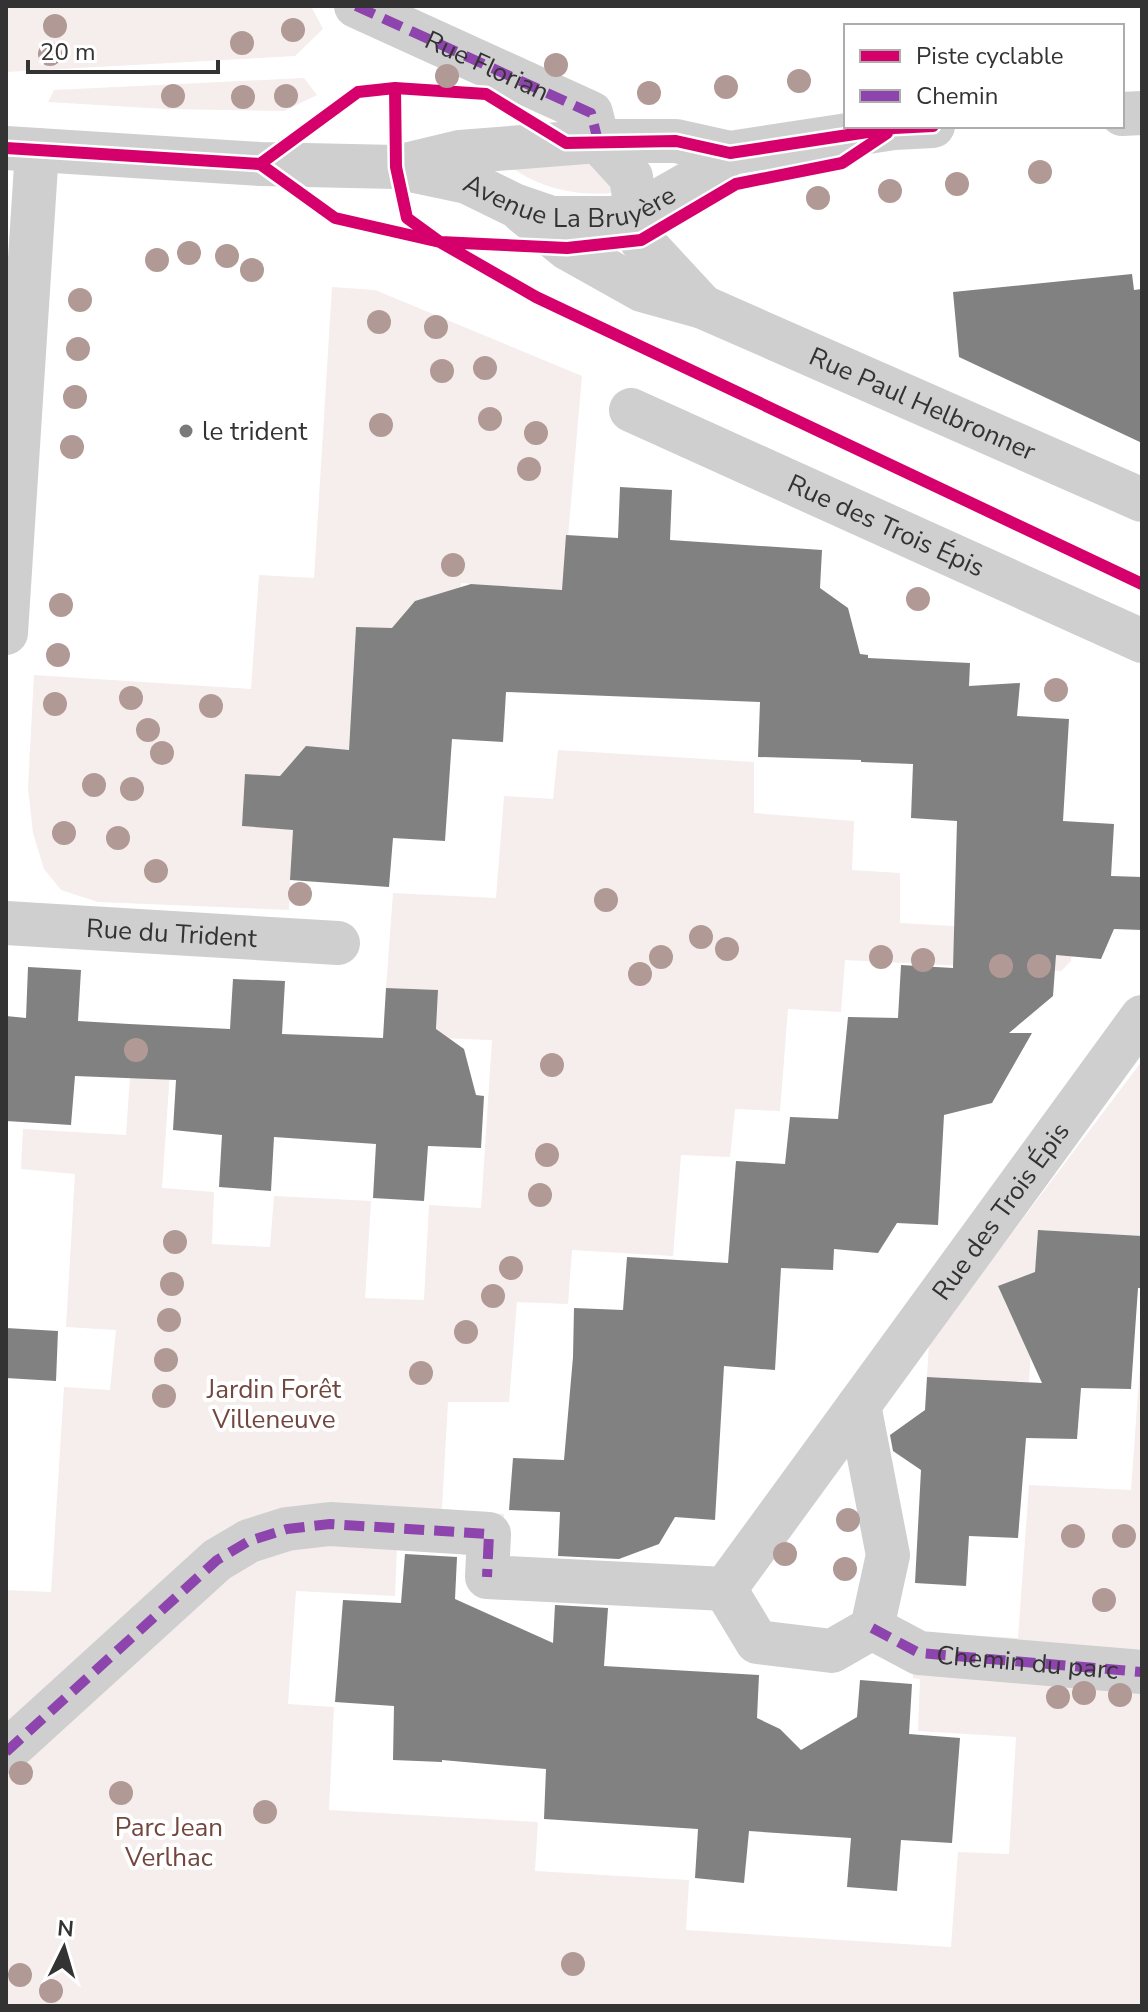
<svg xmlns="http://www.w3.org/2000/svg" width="1148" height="2012" font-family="'Nunito Sans',sans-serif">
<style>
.green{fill:#f5eeed}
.building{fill:#818181}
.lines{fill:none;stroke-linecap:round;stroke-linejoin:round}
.minor{stroke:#cfcfcf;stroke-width:44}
.quiet{stroke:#8e44ad;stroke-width:10;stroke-dasharray:20 10;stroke-linecap:butt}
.cycleway-casing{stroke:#fff;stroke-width:17}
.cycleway{stroke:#d6006c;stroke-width:12}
.tree{fill:#b19a95}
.poi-dot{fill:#7a7a7a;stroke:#fff;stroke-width:3}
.labels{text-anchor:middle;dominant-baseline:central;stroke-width:8;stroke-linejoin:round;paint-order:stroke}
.street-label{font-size:26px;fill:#333;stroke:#fff}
.poi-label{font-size:26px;fill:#333;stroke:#fff;text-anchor:start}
.park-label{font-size:26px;fill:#71473e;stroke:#fff}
</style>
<rect width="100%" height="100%" fill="#fff"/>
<path class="green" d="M6 6H311L323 29 295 56 6 72Z
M304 78 317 95 284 111 165 109 48 102 54 90Z
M569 152 613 174 612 193C572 196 535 187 503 161Z
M332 287 375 290 582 376 559 641 513 587 461 583 458 633 356 627 347 780 245 774 242 826 293 830 289 910 98 902 61 890 44 869 33 833 28 788 34 675 251 689 259 575 314 578Z
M558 750 754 762V813L854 821 852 870 900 873V923L1072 933 1071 961 1061 971 845 960 841 1012 788 1009 780 1111 735 1109 730 1157 681 1155 673 1256 572 1250 568 1304 517 1302 509 1402H448L442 1509 504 1514 502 1558 463 1555 464 1549 397 1546 395 1596 296 1591 288 1704 334 1707 329 1810 538 1822 535 1871 689 1880 686 1930 951 1947 958 1852 1009 1854 1016 1737 918 1731 920 1679 913 1678V1673L915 1632 1018 1638 1029 1485 1131 1490 1142 1337V2006H6V1590L51 1592 64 1387 110 1390 116 1330 66 1327 75 1174 21 1169 23 1129 126 1135 131 1063 173 1028 162 1188 214 1192 212 1244 270 1247 274 1196 371 1201 365 1298 424 1300 429 1205 481 1208 492 1040 436 1038 438 990 386 988 393 893 496 898 504 796 553 799Z
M1142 1061 1141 1236 1038 1230 1029 1382 927 1377 929 1343Z"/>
<path class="building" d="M1132 274 1134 290 1142 289V443L959 357 953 292Z
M620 487 672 490 670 540 822 550 820 588 848 608 860 654 868 655V658L970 663 969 686 1020 683 1017 716 1069 719 1063 821 1114 824 1111 876 1142 877V930L1114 929 1101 959 1056 955 1053 996 1009 1033H1032L992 1103 944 1115 938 1225 897 1223 878 1253 834 1249 833 1270 781 1268 775 1370 724 1366 715 1520 675 1517 659 1544 619 1559 558 1556 560 1512 509 1510 513 1458 564 1460 573 1357 574 1308 623 1310 627 1257 728 1263 736 1161 785 1164 790 1117 838 1119 848 1017 898 1018 901 965 953 968 957 821 911 818 913 764 861 762V760L758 757 760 702 506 692 503 742 452 739 445 841 393 838 389 887 290 880 293 830 242 826 245 774 280 776 306 746 349 750 356 627 392 628 415 601 471 584 562 590 566 535 618 538Z
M28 967 81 970 78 1021 129 1024 230 1029 233 979 285 981 282 1034 383 1038 386 988 438 990 436 1029 464 1049 476 1095 484 1096 481 1148 428 1146 424 1201 373 1198 376 1144 274 1137 271 1191 219 1187 222 1135 173 1130 176 1080 75 1076 71 1125 6 1121V1016L26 1018Z
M1038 1230 1142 1236V1288H1138L1131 1389 1081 1388 1077 1439 1026 1438 1018 1538 969 1536 966 1586 915 1583 921 1470 893 1451 890 1435 925 1410 927 1377 1042 1383 998 1286 1035 1272Z
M6 1328 58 1331 56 1381 6 1378Z
M405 1554 457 1557 455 1599 553 1643 555 1605 608 1608 604 1666 759 1675 757 1718 780 1729 801 1750 857 1717 860 1680 912 1684 909 1734 960 1738 952 1843 901 1840 897 1891 847 1887 851 1838 749 1831 744 1883 695 1878 698 1829 544 1819 546 1769 442 1760V1762L393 1760 394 1706 335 1702 343 1600 401 1603Z"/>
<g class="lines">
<g class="minor">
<path d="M356 6 591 113 598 141 631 177 641 240 703 307"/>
<path d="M1122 114 1142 113"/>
<path id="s1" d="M6 148 260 164 396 167 467 182 514 205 552 218H611L637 213 700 177 730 153"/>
<path d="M410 164 460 152 598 141H676L730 153 894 128 933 126"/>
<path id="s2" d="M523 212 567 248 642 290 703 307 1142 500"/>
<path id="s3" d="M631 410 1142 641"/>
<path d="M6 633 37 150"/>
<path id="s4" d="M6 923 338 943"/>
<path d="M725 1589 757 1642 832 1651 872 1628 888 1555 859 1405"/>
<path id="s5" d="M872 1628 919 1653 1142 1672"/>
<path id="s6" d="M6 1752 217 1560 249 1541 287 1529 330 1524 489 1534 487 1577 725 1589 1142 1017"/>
</g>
<g class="quiet">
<path id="s7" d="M356 6 591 113 598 141"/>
<path d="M872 1628 919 1653 1142 1672"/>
<path d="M6 1752 217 1560 249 1541 287 1529 330 1524 489 1534 487 1577"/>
</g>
<defs>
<path id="cycleway" d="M395 88 396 167 407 218 440 242 536 297 1142 584
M6 148 260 164
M260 164 358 92 395 88 486 94 566 143 676 141 730 153 894 128 933 126
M260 164 335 218 440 242 567 248 641 240 736 184 842 163 887 133"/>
</defs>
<use href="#cycleway" class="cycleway-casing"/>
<use href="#cycleway" class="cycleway"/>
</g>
<g class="tree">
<circle cx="55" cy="26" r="12"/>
<circle cx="293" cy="30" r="12"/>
<circle cx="242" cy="43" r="12"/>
<circle cx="50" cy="54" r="12"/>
<circle cx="556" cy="65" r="12"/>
<circle cx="447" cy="76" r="12"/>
<circle cx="799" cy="81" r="12"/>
<circle cx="726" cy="87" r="12"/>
<circle cx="649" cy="93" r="12"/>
<circle cx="173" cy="96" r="12"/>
<circle cx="286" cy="96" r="12"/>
<circle cx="243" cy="97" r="12"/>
<circle cx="1040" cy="172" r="12"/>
<circle cx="957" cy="184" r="12"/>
<circle cx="890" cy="191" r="12"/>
<circle cx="818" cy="198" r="12"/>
<circle cx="189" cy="253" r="12"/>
<circle cx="227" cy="256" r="12"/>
<circle cx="157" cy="260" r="12"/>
<circle cx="252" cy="270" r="12"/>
<circle cx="80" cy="300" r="12"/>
<circle cx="379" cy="322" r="12"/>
<circle cx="436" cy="327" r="12"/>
<circle cx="78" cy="349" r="12"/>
<circle cx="485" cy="368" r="12"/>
<circle cx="442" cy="371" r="12"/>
<circle cx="75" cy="397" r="12"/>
<circle cx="490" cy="419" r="12"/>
<circle cx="381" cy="425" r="12"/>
<circle cx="536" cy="433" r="12"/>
<circle cx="72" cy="447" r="12"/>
<circle cx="529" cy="469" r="12"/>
<circle cx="453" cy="565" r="12"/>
<circle cx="918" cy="599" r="12"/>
<circle cx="61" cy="605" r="12"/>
<circle cx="58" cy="655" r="12"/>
<circle cx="1056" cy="690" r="12"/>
<circle cx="131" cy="698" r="12"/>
<circle cx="55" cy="704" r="12"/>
<circle cx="211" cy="706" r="12"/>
<circle cx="148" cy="730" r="12"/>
<circle cx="162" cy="753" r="12"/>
<circle cx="94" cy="785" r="12"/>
<circle cx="132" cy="789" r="12"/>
<circle cx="64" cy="833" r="12"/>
<circle cx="118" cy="838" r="12"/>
<circle cx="156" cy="871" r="12"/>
<circle cx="300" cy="894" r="12"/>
<circle cx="606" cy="900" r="12"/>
<circle cx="701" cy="937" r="12"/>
<circle cx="727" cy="949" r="12"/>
<circle cx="661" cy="957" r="12"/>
<circle cx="881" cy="957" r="12"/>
<circle cx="923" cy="960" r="12"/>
<circle cx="1001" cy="966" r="12"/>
<circle cx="1039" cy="966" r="12"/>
<circle cx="640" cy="974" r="12"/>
<circle cx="136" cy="1050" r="12"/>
<circle cx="552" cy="1065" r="12"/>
<circle cx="547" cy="1155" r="12"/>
<circle cx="540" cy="1195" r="12"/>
<circle cx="175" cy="1242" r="12"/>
<circle cx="511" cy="1268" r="12"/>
<circle cx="172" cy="1284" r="12"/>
<circle cx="493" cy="1296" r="12"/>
<circle cx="169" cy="1320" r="12"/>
<circle cx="466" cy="1332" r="12"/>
<circle cx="166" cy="1360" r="12"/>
<circle cx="421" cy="1373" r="12"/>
<circle cx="164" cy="1396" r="12"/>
<circle cx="848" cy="1520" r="12"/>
<circle cx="1073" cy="1536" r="12"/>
<circle cx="1124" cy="1536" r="12"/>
<circle cx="785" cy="1554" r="12"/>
<circle cx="845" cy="1569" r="12"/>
<circle cx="1104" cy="1600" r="12"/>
<circle cx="1084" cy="1693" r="12"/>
<circle cx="1120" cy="1695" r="12"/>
<circle cx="1058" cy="1697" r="12"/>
<circle cx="21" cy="1773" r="12"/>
<circle cx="121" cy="1793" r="12"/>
<circle cx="265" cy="1812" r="12"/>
<circle cx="573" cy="1964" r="12"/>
<circle cx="20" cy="1975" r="12"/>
<circle cx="51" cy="1991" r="12"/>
</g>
<circle class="poi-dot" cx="186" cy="431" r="8"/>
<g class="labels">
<g class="street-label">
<text stroke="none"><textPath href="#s7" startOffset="144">Rue Florian</textPath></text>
<text stroke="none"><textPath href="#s1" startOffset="572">Avenue La Bruyère</textPath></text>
<text stroke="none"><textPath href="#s2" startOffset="446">Rue Paul Helbronner</textPath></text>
<text stroke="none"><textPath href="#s3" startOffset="280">Rue des Trois Épis</textPath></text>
<text stroke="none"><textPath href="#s4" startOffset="166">Rue du Trident</textPath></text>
<text stroke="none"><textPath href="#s6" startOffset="1314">Rue des Trois Épis</textPath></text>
<text stroke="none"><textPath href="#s5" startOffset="162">Chemin du parc</textPath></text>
</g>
<g class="poi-label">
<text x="202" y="431">le trident</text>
</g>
<g class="park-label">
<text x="274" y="1389">Jardin Forêt<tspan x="274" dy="30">Villeneuve</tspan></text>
<text x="169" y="1827">Parc Jean<tspan x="169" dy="30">Verlhac</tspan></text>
</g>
</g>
<rect width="1148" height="2012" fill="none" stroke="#333333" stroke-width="16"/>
<rect x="844" y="24" width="280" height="104" fill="#ffffff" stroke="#adadad" stroke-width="2"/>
<rect x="860" y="50" width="40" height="12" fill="#d6006c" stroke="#adadad" stroke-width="2"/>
<text x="916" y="64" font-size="24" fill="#333333">Piste cyclable</text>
<rect x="860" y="90" width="40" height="12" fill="#8e44ad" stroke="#adadad" stroke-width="2"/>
<text x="916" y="104" font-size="24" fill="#333333">Chemin</text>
<g transform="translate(64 1948) rotate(5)" stroke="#ffffff" stroke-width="6" paint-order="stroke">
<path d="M0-6L14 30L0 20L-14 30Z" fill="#333333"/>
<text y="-12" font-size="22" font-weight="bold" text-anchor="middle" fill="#333333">N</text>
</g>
<path d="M28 60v12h190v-12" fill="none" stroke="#333333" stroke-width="4"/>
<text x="40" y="60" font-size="24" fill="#333333" stroke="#ffffff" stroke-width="6" paint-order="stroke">20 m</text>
</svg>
